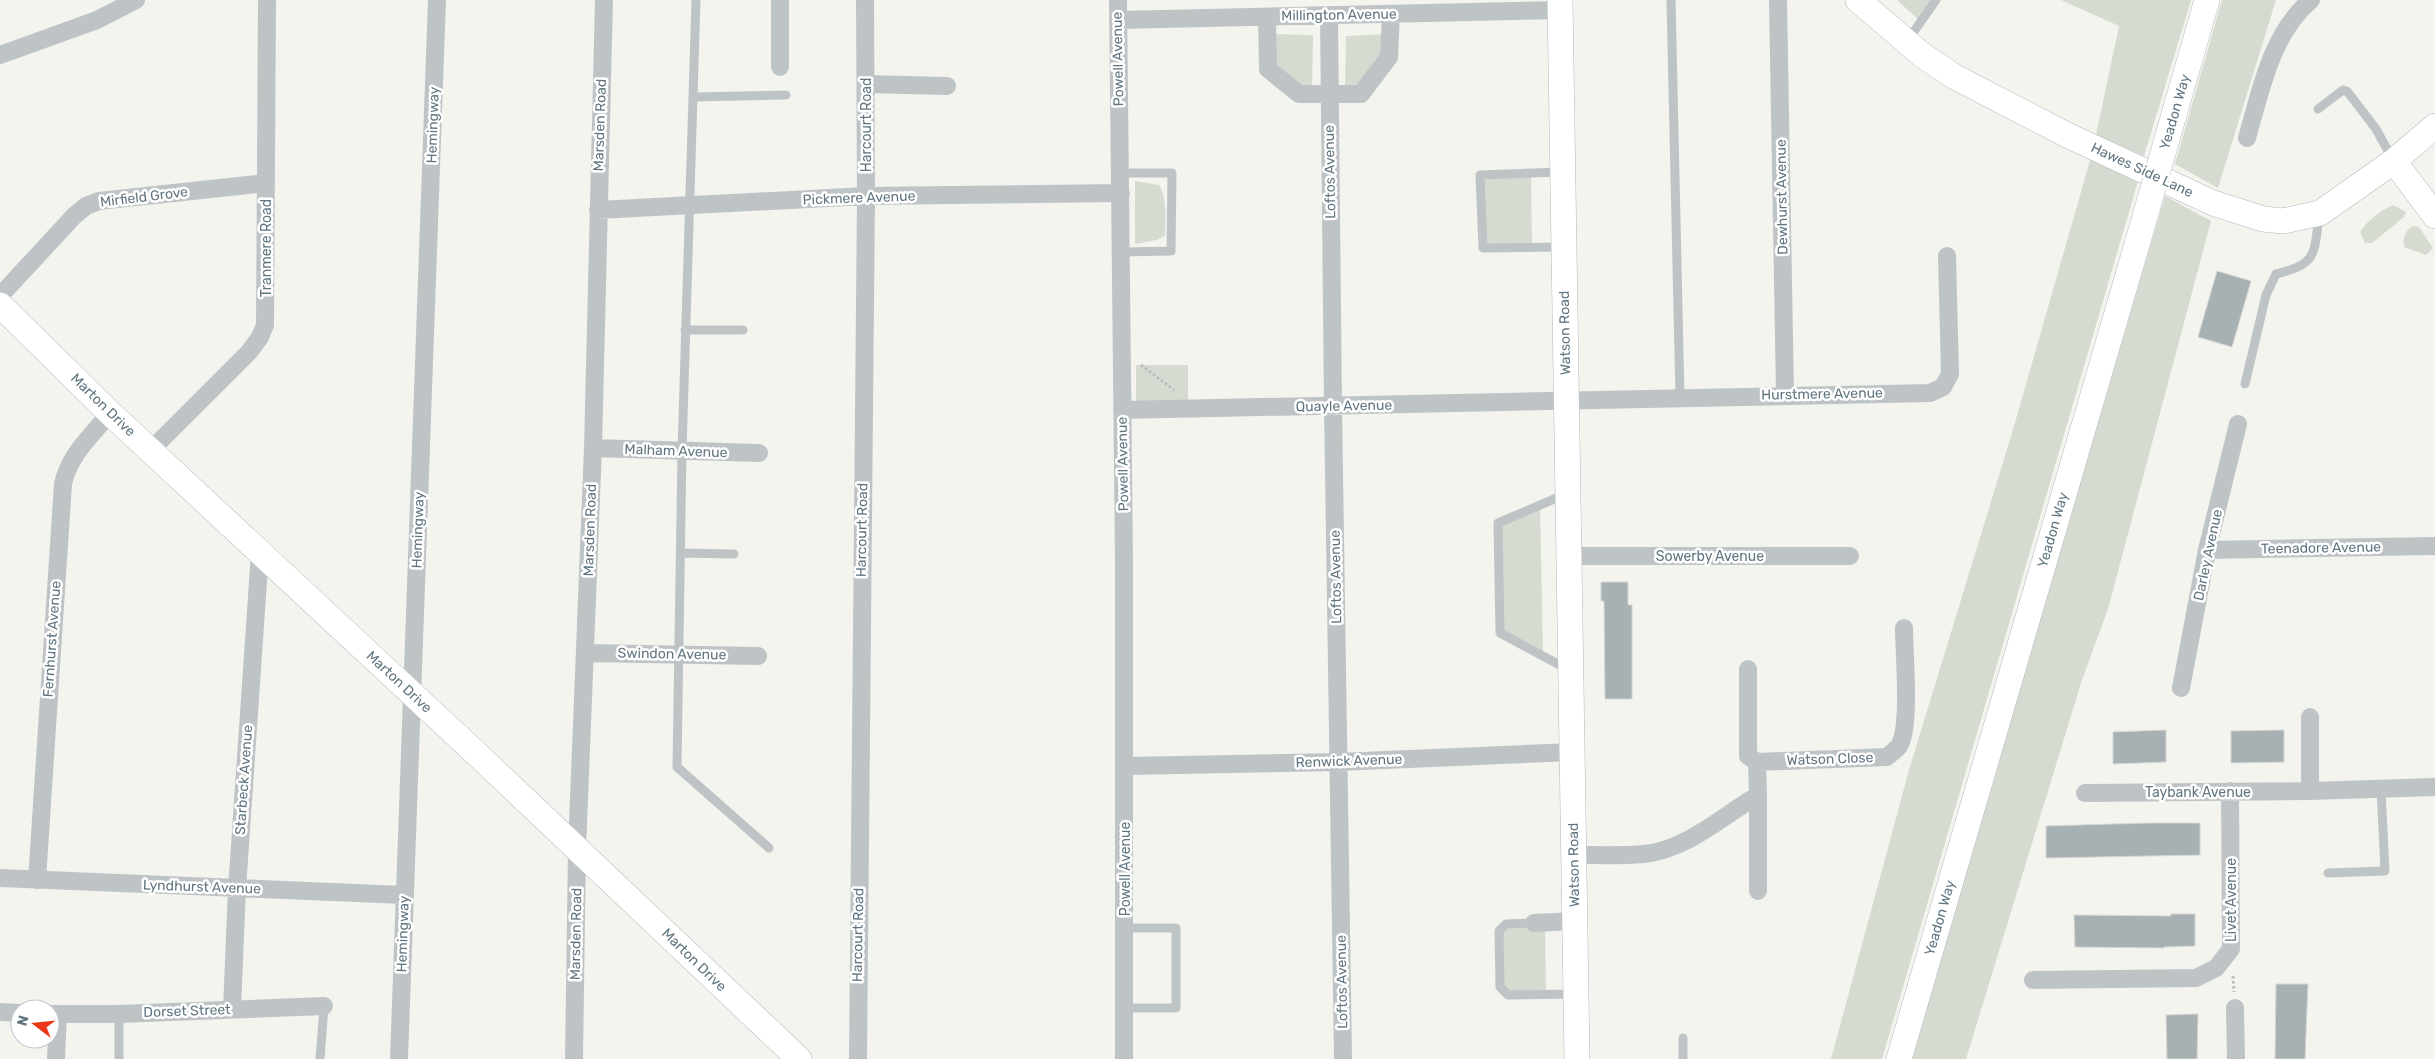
<svg xmlns="http://www.w3.org/2000/svg" width="2435" height="1059" font-family="Rubik,sans-serif">
<style>
.green{fill:#d5dbd0}
.building{fill:#a7b1b4;stroke:#d5d5d2}
.lines{fill:none;stroke-linecap:round;stroke-linejoin:round}
.secondary-casing{stroke:#b3b9bd;stroke-width:26}
.path{stroke:#babdbf;stroke-width:3;stroke-dasharray:2.5 2.5;stroke-linecap:butt}
.lane{stroke:#bec4c6;stroke-width:9}
.street{stroke:#bec4c6;stroke-width:18}
.secondary{stroke:#fff;stroke-width:25}
.secondary-bridge-casing{stroke:#b3b9bd;stroke-width:26;stroke-linecap:butt}
.secondary-bridge{stroke:#fff;stroke-width:25}
.labels{text-anchor:middle;dominant-baseline:central;stroke-width:5;stroke-linejoin:round;paint-order:stroke}
.street-label{font-size:14px;fill:#617682;stroke:#fff}
</style>
<rect width="100%" height="100%" fill="#f4f4ef"/>
<path class="green" d="M1897 0H1936L1921 22Z
M2061 0H2191L2144 156 2096 135 2119 26Z
M2222 0H2276L2218 188 2175 164Z
M1267 34 1313 35 1312 95 1268 69Z
M1390 34 1361 94H1345L1346 36Z
M2091 157 2138 181 1882 1059H1831L1909 770 2012 433Z
M1531 173 1532 247 1483 248 1480 175Z
M1135 181 1159 185C1168 200 1165 219 1165 236L1157 240 1135 244Z
M2165 196 2211 221 2108 609 2082 680 1966 1059H1911Z
M2393 205 2406 212 2404 217 2372 243H2365L2360 232C2367 221 2381 210 2393 205Z
M2413 226 2419 227 2433 248 2426 255 2404 247C2403 237 2404 232 2413 226Z
M1136 365H1188V402L1136 404Z
M1540 506 1543 656 1500 633 1498 523Z
M1545 923 1546 995H1508L1500 987 1499 931 1506 924Z"/>
<path class="building" d="M2217 271 2251 281 2232 347 2198 337Z
M1601 582H1628V605H1632V699H1605L1604 601H1601Z
M2166 730V762L2113 764V732Z
M2284 730V762L2231 763V731Z
M2148 823H2200V855L2046 858V826Z
M2171 914H2195V946L2164 947V948L2075 947 2074 915 2171 916Z
M2276 984H2308L2305 1059H2275Z
M2198 1014 2197 1059H2167L2166 1015Z"/>
<g class="lines">
<defs>
<path id="secondary" d="M1560 0 1577 1059
M1858 0 1922 55 1955 77 2067 135 2213 203 2263 219 2283 221 2320 213 2394 161 2435 126
M2173 118 2207 0
M2394 161 2435 216
M0 305 110 413 480 757 799 1059
M1899 1059 2138 241"/>
</defs>
<use href="#secondary" class="secondary-casing"/>
<path class="path" d="M1141 365 1174 390
M2233 976 2234 992"/>
<path class="lane" d="M696 0 682 451 677 767 769 848
M1671 0 1680 397
M1908 40 1936 0
M693 97 786 95
M2318 109 2343 90 2347 91 2376 129 2393 160
M1561 172 1480 175 1483 248 1563 247
M1120 173H1172L1171 251 1121 252
M685 330H743
M2245 384 2266 295 2276 274C2317 265 2314 254 2319 216
M1566 494 1498 523 1500 633 1569 670
M680 553 734 554
M2328 873 2385 871 2381 789
M1534 923 1506 924 1499 931 1500 987 1508 995 1575 994
M1124 1008H1176V928H1125
M119 1014V1059
M1683 1038V1059
M320 1059 324 1006"/>
<path class="street" d="M780 0V67
M1118 0 1124 560V1059
M1778 0 1785 394
M1329 15 1333 407 1343 1059
M1267 17 1268 69 1299 94H1361L1389 57 1391 14
M1118 20 1560 10
M0 55 97 20 136 0
M866 84 947 86
M2247 138C2261 90 2271 34 2311 0
M598 210 866 196 1121 193
M0 296 74 216 86 206 99 201 266 183
M1122 410 1930 393 1943 387 1950 374 1947 256
M593 448 759 453
M151 450 250 351 260 337 265 325 267 0
M2207 550 2435 546
M1569 556H1850
M586 653 758 656
M2181 688 2207 550 2238 424
M2310 717V791
M1757 762 1887 757C1891 753 1896 750 1899 746 1911 728 1904 653 1904 628
M1125 766 1339 762 1572 752
M2085 793 2310 791 2435 787
M1758 795V891
M1574 855C1597 855 1621 856 1644 854 1686 850 1723 816 1758 795L1757 762 1748 756V669
M0 878 404 895
M37 880 63 484C69 455 92 435 110 413
M1534 923 1575 921
M2033 980 2196 978 2216 968 2231 949 2230 791
M2235 1008 2236 1059
M232 1009 237 889 260 552
M0 1012 20 1013
M50 1014H119L324 1006
M56 1059 58 1014
M399 1059 437 0
M574 1059 577 849 593 448 604 0
M858 1059 866 196 865 0"/>
<use href="#secondary" class="secondary"/>
<defs>
<path id="secondary-bridge" d="M2138 241 2173 118"/>
</defs>
<use href="#secondary-bridge" class="secondary-bridge-casing"/>
<use href="#secondary-bridge" class="secondary-bridge"/>
</g>
<g class="labels">
<g class="street-label">
<text transform="translate(1339 15) rotate(-1)">Millington Avenue</text>
<text transform="translate(1118 59) rotate(-91)">Powell Avenue</text>
<text transform="translate(2175 112) rotate(-74)">Yeadon Way</text>
<text transform="translate(433 125) rotate(-88)">Hemingway</text>
<text transform="translate(600 125) rotate(-88)">Marsden Road</text>
<text transform="translate(866 125) rotate(-90)">Harcourt Road</text>
<text transform="translate(2142 170) rotate(25)">Hawes Side Lane</text>
<text transform="translate(1330 172) rotate(-91)">Loftos Avenue</text>
<text transform="translate(144 197) rotate(-7)">Mirfield Grove</text>
<text transform="translate(1782 197) rotate(-91)">Dewhurst Avenue</text>
<text transform="translate(859 198) rotate(-2)">Pickmere Avenue</text>
<text transform="translate(266 248) rotate(-90)">Tranmere Road</text>
<text transform="translate(1565 333) rotate(-91)">Watson Road</text>
<text transform="translate(1822 394) rotate(-1)">Hurstmere Avenue</text>
<text transform="translate(103 405) rotate(44)">Marton Drive</text>
<text transform="translate(1344 406) rotate(-1)">Quayle Avenue</text>
<text transform="translate(676 451) rotate(2)">Malham Avenue</text>
<text transform="translate(1123 464) rotate(-91)">Powell Avenue</text>
<text transform="translate(418 530) rotate(-88)">Hemingway</text>
<text transform="translate(590 530) rotate(-88)">Marsden Road</text>
<text transform="translate(862 530) rotate(-89)">Harcourt Road</text>
<text transform="translate(2053 530) rotate(-74)">Yeadon Way</text>
<text transform="translate(2321 548) rotate(-1)">Teenadore Avenue</text>
<text transform="translate(2208 555) rotate(-78)">Darley Avenue</text>
<text x="1710" y="556">Sowerby Avenue</text>
<text transform="translate(1336 577) rotate(-91)">Loftos Avenue</text>
<text transform="translate(52 639) rotate(-86)">Fernhurst Avenue</text>
<text transform="translate(672 654) rotate(1)">Swindon Avenue</text>
<text transform="translate(399 682) rotate(43)">Marton Drive</text>
<text transform="translate(1830 759) rotate(-2)">Watson Close</text>
<text transform="translate(1349 761) rotate(-2)">Renwick Avenue</text>
<text transform="translate(244 780) rotate(-86)">Starbeck Avenue</text>
<text x="2198" y="792">Taybank Avenue</text>
<text transform="translate(1574 865) rotate(-91)">Watson Road</text>
<text transform="translate(1125 869) rotate(-90)">Powell Avenue</text>
<text transform="translate(202 887) rotate(2)">Lyndhurst Avenue</text>
<text transform="translate(2231 900) rotate(-90)">Livet Avenue</text>
<text transform="translate(1940 918) rotate(-74)">Yeadon Way</text>
<text transform="translate(403 934) rotate(-88)">Hemingway</text>
<text transform="translate(576 934) rotate(-89)">Marsden Road</text>
<text transform="translate(858 935) rotate(-89)">Harcourt Road</text>
<text transform="translate(694 960) rotate(44)">Marton Drive</text>
<text transform="translate(1342 982) rotate(-91)">Loftos Avenue</text>
<text transform="translate(187 1011) rotate(-2)">Dorset Street</text>
</g>
</g>
<g transform="translate(35 1024) rotate(286)"><circle r="24" fill="#ffffff" stroke="#c0c8cd"/>
<path d="M0-4L9 19L0 12L-9 19Z" fill="#eb3818"/>
<text y="-8" font-size="14" font-weight="bold" text-anchor="middle" fill="#617682">N</text>
</g>
</svg>
